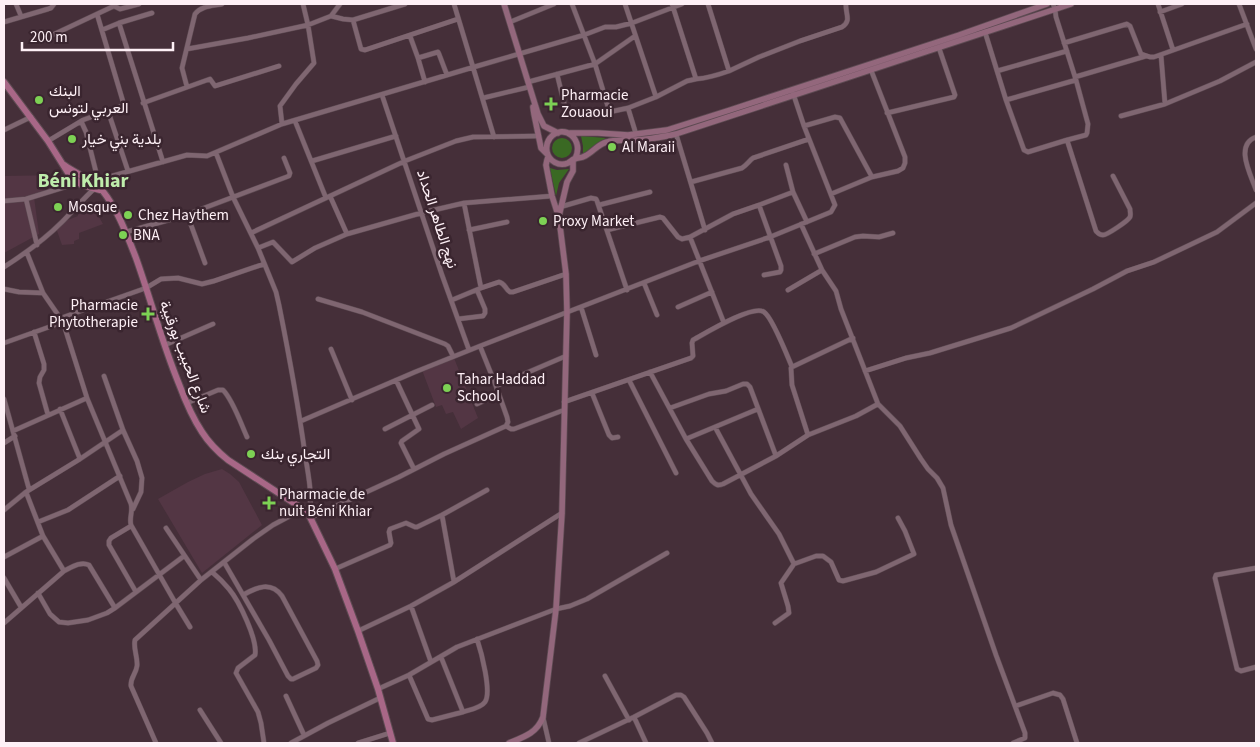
<svg xmlns="http://www.w3.org/2000/svg" width="1260" height="747" font-family="'Source Sans 3',Vazirmatn,sans-serif">
<style>
.built{fill:#533644}
.green{fill:#3a6923}
.lines{fill:none;stroke-linecap:round;stroke-linejoin:round}
.street-casing{stroke:#5e4b53;stroke-width:5.5}
.secondary-casing{stroke:#5e4b53;stroke-width:7}
.primary-casing{stroke:#5e4b53;stroke-width:8}
.street{stroke:#7f6671;stroke-width:4.5}
.secondary{stroke:#93677c;stroke-width:5.5}
.primary{stroke:#a86787;stroke-width:6}
.poi-dot{fill:#7dd154;stroke:#3a252f;stroke-width:2}
.labels{text-anchor:middle;dominant-baseline:central;stroke-width:5;stroke-linejoin:round;paint-order:stroke}
.poi-label{font-size:15px;fill:#fef0f6;stroke:#3a252f;text-anchor:start}
.street-label{font-size:15px;fill:#fef0f6;stroke:#3a252f}
.district-label{font-size:20px;font-weight:bold;fill:#bfedac;stroke:#3a252f}
</style>
<rect width="100%" height="100%" fill="#452f39"/>
<path class="built" d="M62 175 65 188 34 197 39 234 4 253V176Z
M91 203 103 224 79 233V239L74 241V244L62 245 55 225 78 216 77 209Z
M454 358 478 418 461 429 453 412 446 414 442 405 436 407 422 370Z
M222 469 230 474 239 482 262 525 202 573 158 499 188 482 205 474Z"/>
<path class="green" d="M581 136 606 138 597 143 583 154V146Z
M552 148a10 10 0 1 1 20 0a10 10 0 1 1-20 0Z
M550 168 557 170 569 169 559 183 556 196Z"/>
<g class="lines">
<defs>
<path id="street" d="M16 4 21 16
M454 4 494 137
M572 4 595 64 635 36
M625 4 656 97
M708 4 729 71 759 57 800 41 842 27C852 21 845 13 846 4
M1053 4 1055 9 1056 17 1076 80 1088 124 1087 133 1086 135 1067 140
M1158 4 1173 50
M1239 4 1256 49
M114 6 120 9 139 4
M1160 12 1182 4
M331 16 340 4
M353 20 361 49 365 50 458 19
M4 22 48 9 51 8 54 4
M510 22 554 4
M119 23 163 162
M102 30 119 23 152 13
M985 32 1006 100 1024 150 1028 152 1067 140 1096 231C1098 233 1099 235 1103 235 1107 235 1128 221 1130 217 1131 214 1130 213 1130 209L1113 176
M410 36 418 58 438 52 439 54 447 75
M46 38 97 14
M1064 43 1127 24 1130 26 1141 54 1150 57H1154L1247 24
M187 49 248 38 308 25 331 16 343 19 353 20 405 4
M1161 55 1165 104
M418 58 425 82
M997 71 1067 51
M557 74 566 111 570 114 614 111 628 108
M1075 77 1146 56
M696 79C708 78 718 75 729 71
M528 82 595 64 609 110
M187 87 182 68 195 14C201 6 213 6 222 4
M382 95 442 275 469 350
M483 98 529 87
M1006 100 1076 80
M143 103 210 79 215 86 279 66
M108 111 128 171
M887 113 954 97 955 95 939 48
M1121 116 1165 104 1220 81 1256 62
M81 121 86 132 98 180
M295 121 326 198
M282 124 280 106 296 84 314 63 308 25 303 4
M804 126 835 117 840 118 872 177
M4 130 31 117
M636 134 628 108 656 97 687 81 696 79 672 4
M676 134 705 230
M1256 137C1234 145 1251 175 1256 190
M48 141 83 120 124 105 97 14 114 6V4
M216 153 233 197 258 248 276 292 279 305C289 355 298 404 305 454 308 474 313 495 309 515
M312 161 396 136
M691 182 742 168C747 165 749 161 753 158L809 139
M92 185 98 180 187 155 207 156 282 124 474 67 584 35 605 27H616L632 23 682 4
M793 192 807 222
M831 194 872 177 898 171 903 168 905 163V157L871 70
M330 196 347 234
M26 199 37 245
M4 201 26 199 68 186 75 181 80 175
M599 205 650 192
M759 205 793 192 786 165
M560 207 591 198 596 199 597 201 627 290
M187 214 205 263
M801 224 822 270 836 291 841 309 878 404 900 426 921 459 928 469 937 478 943 488 951 525 996 655 1025 733V738L1013 743
M469 230 507 222
M607 230 660 217 663 218 678 237 682 239 690 237 733 214 759 205 781 266V270L780 272 764 275
M126 232 183 216 289 176 290 173 284 158
M251 233 405 161 456 141 473 137 538 136
M690 237 724 323
M258 248 273 242 292 262 315 248 347 234 421 213 464 203 552 196
M27 253 43 293 63 322 87 398 131 504C133 512 129 518 131 525L176 604 190 627
M814 254 855 237 863 236 879 237 893 233
M4 267C26 253 43 241 62 222 73 211 83 199 95 188
M644 283 657 315
M481 288 499 282C505 283 505 289 510 292H513L566 274
M4 289 19 292 43 293
M788 290 822 270
M318 299 362 312 445 344 448 346 453 356
M452 300 481 288 464 203
M581 307 596 355
M678 307 712 292
M61 318 146 288 161 279 178 278 202 284 214 281 264 264
M458 319 483 316 485 313V309L477 290
M34 332 44 364V370L40 377 39 383 48 415
M4 343 63 322
M165 345 213 324
M331 349 352 400
M865 371 906 358 930 353 1011 328 1093 289 1127 271 1154 262 1217 232 1256 203
M650 372 686 439 712 481C716 485 718 486 723 484L776 456
M104 376 123 430 137 461 142 478 141 492 133 509
M396 380 419 429 402 441 401 443 414 469
M629 380 676 473
M496 386 566 356
M592 393 609 435 612 438 618 437
M4 399 29 489
M564 402 691 358 693 356 692 343 693 340C704 334 753 304 764 312 772 317 787 355 792 367
M187 403 218 390H223C233 400 241 424 247 437
M477 404 499 394
M670 408 709 394 726 391 743 384H747L750 387 776 456 808 435 856 416 878 404
M60 409 80 459
M301 421 415 372 480 346 699 261 770 237 831 212 835 205 804 126 793 93
M506 426 511 429H514L564 410
M715 427 751 494 779 534 794 564
M385 429 432 405
M13 431 87 398
M808 435 792 385 791 368 792 367 853 338
M686 439 758 409
M4 443 15 436
M4 510 26 492 80 459 123 430
M442 515 454 582
M310 518 399 477 444 454 506 426 508 422 507 417 496 386 480 346
M38 522 68 510 120 476
M131 526 111 538 109 541V545L136 592
M166 528 201 580
M4 557 43 536
M224 562 269 640 288 676 291 679H293L316 668 318 665 317 661 282 596C271 581 257 587 243 595
M1256 568 1216 575 1215 578 1237 669 1241 671 1256 667
M335 569 390 545 391 543 389 532 390 529 406 523 415 527H417L442 515 487 490
M64 571C72 567 81 561 89 565L115 608
M212 572C218 577 224 583 229 589 239 601 258 640 255 655L238 668 236 673 258 712 261 723 264 743
M4 578 21 607
M38 593 50 614 59 622 68 623 88 620 107 613 115 608 184 556
M411 606 431 662
M4 623 64 571 43 536 26 492
M775 623 789 613 788 606 781 583 794 564 816 556H823L831 562 839 580 843 581 876 572 914 554 905 531 898 518
M358 631 411 606 454 582 562 513
M409 675 428 719 432 720 463 712 441 657
M605 676 629 720
M378 689 409 675 457 647 556 609 570 606 587 599 667 553
M286 696 304 735
M1016 706 1053 693 1060 695 1063 699 1077 743
M200 710 221 743
M463 712C469 710 481 708 485 702 492 692 481 651 477 639
M543 717 549 743
M634 717 646 743
M156 743 131 686C130 678 136 674 137 666 138 657 133 649 135 640L201 580 253 539 273 525 303 509
M291 743 328 723 380 698
M358 743 390 733
M579 743 634 717 676 695H681L684 697 707 733 712 743"/>
<path id="secondary" d="M504 4 538 114 544 126 558 133
M533 107 534 114 541 148 547 154
M570 133H598L628 135 667 130 730 110 959 35 1047 4
M575 159C585 140 564 122 550 138 547 142 546 147 547 152 549 161 559 167 568 163 570 162 572 160 574 159 577 158 582 158 585 156 593 152 598 144 607 142 616 139 626 141 634 140 648 140 662 137 676 134L1071 4
M559 216 567 182 573 171V160
M509 743C524 737 537 733 543 717L556 609 562 513 567 312 566 274 559 218 552 196 546 165 547 160 548 157"/>
<path id="primary" d="M4 82 48 141 70 176 82 185 100 190
M64 165C76 174 92 179 102 190 118 210 127 235 136 258 151 300 162 343 179 384 185 400 192 417 202 432 209 443 218 452 228 460L303 509 309 515 335 569 358 631 378 689 393 743"/>
</defs>
<use href="#street" class="street-casing"/>
<use href="#secondary" class="secondary-casing"/>
<use href="#primary" class="primary-casing"/>
<use href="#street" class="street"/>
<use href="#secondary" class="secondary"/>
<use href="#primary" class="primary"/>
</g>
<g class="poi-dot">
<circle cx="39" cy="100" r="5"/>
<path d="M548.5 96.5h5v5h5v5h-5v5h-5v-5h-5v-5h5z"/>
<circle cx="72" cy="139" r="5"/>
<circle cx="612" cy="147" r="5"/>
<circle cx="58" cy="207" r="5"/>
<circle cx="128" cy="215" r="5"/>
<circle cx="543" cy="221" r="5"/>
<circle cx="123" cy="235" r="5"/>
<path d="M145.5 306.5h5v5h5v5h-5v5h-5v-5h-5v-5h5z"/>
<circle cx="447" cy="388" r="5"/>
<circle cx="251" cy="454" r="5"/>
<path d="M266.5 495.5h5v5h5v5h-5v5h-5v-5h-5v-5h5z"/>
</g>
<g class="labels">
<g class="poi-label">
<text x="49" y="91">البنك<tspan x="49" dy="17">العربي لتونس</tspan></text>
<text x="561" y="95">Pharmacie<tspan x="561" dy="17">Zouaoui</tspan></text>
<text x="82" y="139">بلدية بني خيار</text>
<text x="622" y="147">Al Maraii</text>
<text x="68" y="207">Mosque</text>
<text x="138" y="215">Chez Haythem</text>
<text x="553" y="221">Proxy Market</text>
<text x="133" y="235">BNA</text>
<text x="138" y="305" text-anchor="end">Pharmacie<tspan x="138" dy="17">Phytotherapie</tspan></text>
<text x="457" y="379">Tahar Haddad<tspan x="457" dy="17">School</tspan></text>
<text x="261" y="454">التجاري بنك</text>
<text x="279" y="494">Pharmacie de<tspan x="279" dy="17">nuit Béni Khiar</tspan></text>
</g>
<g class="street-label">
<text transform="translate(437 219) rotate(72)">نهج الطاهر الحداد</text>
<text transform="translate(185 357) rotate(69)">شارع الحبيب بورقيبة</text>
</g>
<g class="district-label">
<text x="83" y="181">Béni Khiar</text>
</g>
</g>
<rect width="1260" height="747" fill="none" stroke="#fef0f6" stroke-width="10"/>
<path d="M22 42v8h151v-8" fill="none" stroke="#fef0f6" stroke-width="2.5"/>
<text x="30" y="42" font-size="15" fill="#fef0f6" stroke="#3a252f" stroke-width="4" paint-order="stroke">200 m</text>
</svg>
